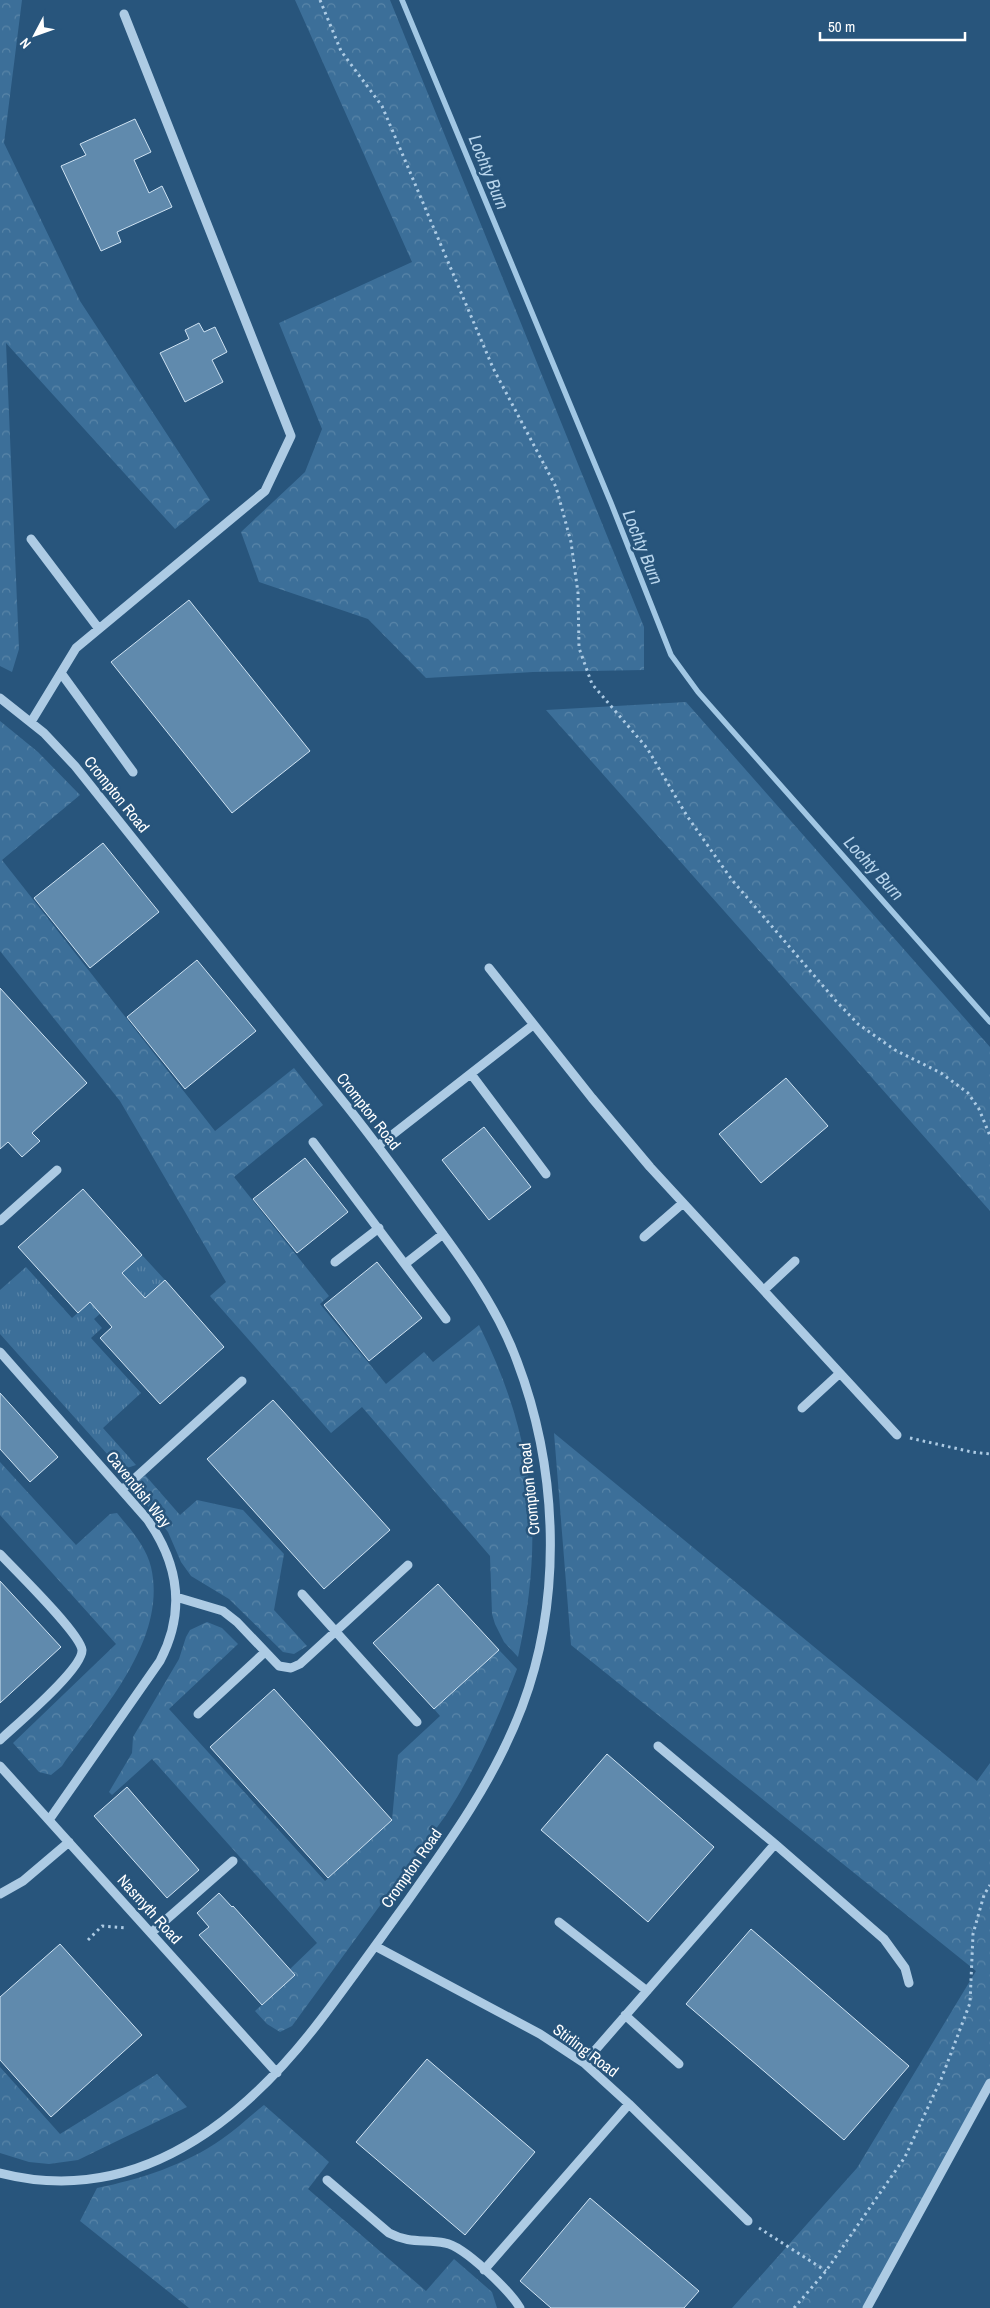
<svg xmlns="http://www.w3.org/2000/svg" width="990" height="2308" font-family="'Archivo Narrow',sans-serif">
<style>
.grass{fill:url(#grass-tufts)}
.forest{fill:url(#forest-crowns)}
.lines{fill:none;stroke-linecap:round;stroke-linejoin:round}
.stream{stroke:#a1c7e4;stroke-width:5.5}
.building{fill:#608aad;stroke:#cfe3f3}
.path{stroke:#adcbe4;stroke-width:3;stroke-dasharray:2.5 4;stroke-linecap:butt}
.minor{stroke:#adcbe4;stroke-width:9}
.labels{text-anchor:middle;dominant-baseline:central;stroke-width:5;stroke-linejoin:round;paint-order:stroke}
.street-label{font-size:16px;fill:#fff;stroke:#28557c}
.water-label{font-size:18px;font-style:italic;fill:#b8d5ec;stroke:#28557c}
</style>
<defs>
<pattern id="grass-tufts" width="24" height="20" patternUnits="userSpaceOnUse" patternTransform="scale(1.25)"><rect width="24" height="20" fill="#3c6f99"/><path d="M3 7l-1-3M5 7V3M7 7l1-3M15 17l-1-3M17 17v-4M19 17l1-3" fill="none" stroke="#5985a8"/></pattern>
<pattern id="forest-crowns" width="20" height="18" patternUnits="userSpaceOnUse" patternTransform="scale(1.25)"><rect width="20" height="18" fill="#3c6f99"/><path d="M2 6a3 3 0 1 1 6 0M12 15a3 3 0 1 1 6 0" fill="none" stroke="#5985a8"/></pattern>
</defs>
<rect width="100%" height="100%" fill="#28557c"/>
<path class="grass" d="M142 1255 165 1280 145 1298 133 1285 94 1319 102 1328 91 1338 141 1393 103 1428 136 1465 124 1469 117 1465 0 1334V1290L26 1267 72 1318Z"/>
<path class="forest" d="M0 0H22L4 143 80 301 210 500 175 529 6 343 19 649 12 672 0 666Z
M295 0H390L644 627V670L533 672 426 678 368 619 259 582 241 532 305 472 322 429 279 323 412 262Z
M686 702 990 1047V1211L546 710Z
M0 721 38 752 80 795 2 860 215 1131 294 1068 323 1105 234 1177 329 1296 320 1304 386 1384 424 1352 433 1362 479 1325C535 1438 545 1535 518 1657L504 1642 495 1624 492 1614 490 1556 362 1407 331 1433 210 1296 226 1282 120 1101 0 951Z
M554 1433 977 1781 990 1763V2083L867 2308H732L857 2168 976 1971 571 1645Z
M0 1462 76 1545 110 1514 117 1513C130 1529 146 1546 151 1567 168 1640 101 1711 62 1766L51 1775 39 1772 13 1743 116 1644 0 1515Z
M145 1475 180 1515 197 1500 243 1510 284 1554 274 1610 307 1646 294 1654 283 1652 229 1599 191 1576 181 1562 168 1532 136 1491 135 1484Z
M207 1622 222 1628 238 1644 169 1709 325 1881 392 1820 398 1755 440 1716 434 1709 499 1650 517 1669C497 1720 476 1769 446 1815L292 2026 280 2032 267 2024 255 2011 295 1975 290 1969 317 1943 152 1759 112 1795 109 1792 132 1753 133 1737 179 1659 186 1637 190 1630Z
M0 2067 60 2134 157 2074 187 2107 78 2160 49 2164 29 2162 0 2153Z
M264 2105 329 2162 308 2189 426 2291 454 2259 492 2292 497 2308H189L80 2221 97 2188C141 2179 185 2165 222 2139 237 2129 250 2116 264 2105Z"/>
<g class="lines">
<path class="stream" d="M402 0 611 503 671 655 698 692 990 1022"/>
</g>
<path class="building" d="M135 119 151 152 134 160 149 193 162 186 172 207 117 232 121 242 101 251 61 166 86 155 80 144Z
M199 323 204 332 215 327 227 352 212 360 223 382 185 402 160 353 189 339 185 330Z
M189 600 310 751 232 813 111 662Z
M103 843 159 912 90 968 34 898Z
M197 960 256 1031 185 1089 127 1017Z
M0 988 87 1083 32 1133 40 1141 22 1157 8 1142 0 1149Z
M786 1078 828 1126 761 1183 719 1134Z
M484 1127 531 1187 489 1220 442 1160Z
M305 1158 348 1212 297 1253 253 1199Z
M83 1189 142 1255 122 1273 145 1298 165 1280 224 1347 160 1404 100 1338 112 1327 90 1302 78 1313 18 1247Z
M377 1262 422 1318 369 1361 324 1305Z
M0 1393 58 1457 30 1482 0 1449Z
M273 1400 390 1530 324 1589 207 1459Z
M0 1581 61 1647 0 1703Z
M438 1584 499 1650 434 1709 373 1643Z
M274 1689 392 1820 328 1878 210 1747Z
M607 1754 714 1847 648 1922 541 1830Z
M127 1787 199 1870 167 1898 94 1816Z
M219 1893 232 1907 233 1906 295 1975 262 2005 199 1935 209 1927 197 1913Z
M751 1929 909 2066 844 2140 686 2004Z
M60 1944 142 2035 51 2117 0 2060V1997Z
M427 2059 535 2152 465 2235 356 2142Z
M590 2198 699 2291 684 2308H551L520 2281Z"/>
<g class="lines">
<path class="path" d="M320 0 341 51 382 106 493 368 556 487 571 542 578 593 579 648 592 684 647 748 687 816 732 880 836 1001 858 1024 895 1050 941 1073 968 1093 979 1109 990 1136
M910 1438 972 1452 990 1454
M88 1940 102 1926 127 1928
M759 2228 826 2271
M794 2308 826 2271 905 2157 942 2077 970 2003 973 1934 984 1895 990 1885"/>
<path class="minor" d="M31 539 99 629
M61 673 133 772
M0 698 44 733 75 766C164 877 253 988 342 1100 371 1136 398 1173 426 1211 460 1257 497 1306 517 1361 558 1469 563 1598 522 1707 495 1779 449 1843 404 1906 377 1943 350 1981 322 2018 244 2121 137 2208 0 2173
M31 722 76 648 265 491 291 436 124 14
M489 968 592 1098 650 1167 897 1435
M471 1074 546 1174
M313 1142 446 1319
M378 1146 533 1025
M0 1221 57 1170
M644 1237 683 1203
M335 1262 379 1228
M405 1264 443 1234
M764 1290 795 1261
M0 1352 147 1519C179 1564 186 1611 160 1661L49 1820
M802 1408 840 1373
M123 1489 242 1381
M0 1554C15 1570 80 1633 82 1650 83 1669 16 1725 0 1740
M302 1594 417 1722
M176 1597 223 1611 237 1622 279 1666 291 1668 300 1664 408 1565
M198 1714 265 1652
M658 1746 775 1844 884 1939 905 1968 909 1983
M0 1766 277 2073
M0 1894 23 1881 69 1842
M559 1922 647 1991
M151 1933 233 1861
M375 1946 540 2034 584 2063 629 2104 748 2221
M625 2015 679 2064
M584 2063 775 1844
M327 2180 389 2233C410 2244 424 2239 445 2243 464 2246 510 2291 520 2308
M484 2270 629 2104
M867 2308 990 2083"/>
</g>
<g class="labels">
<g class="street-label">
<text transform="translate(117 794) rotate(51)">Crompton Road</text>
<text transform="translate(369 1111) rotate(52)">Crompton Road</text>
<text transform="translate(139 1489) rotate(51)">Cavendish Way</text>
<text transform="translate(529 1489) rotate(-96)">Crompton Road</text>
<text transform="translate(411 1868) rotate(-55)">Crompton Road</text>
<text transform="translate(150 1909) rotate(48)">Nasmyth Road</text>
<text transform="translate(586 2050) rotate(37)">Stirling Road</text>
</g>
<g class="water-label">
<text transform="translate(489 172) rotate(68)">Lochty Burn</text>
<text transform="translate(643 547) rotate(68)">Lochty Burn</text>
<text transform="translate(874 868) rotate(48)">Lochty Burn</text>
</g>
</g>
<g transform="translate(35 35) rotate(229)" stroke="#28557c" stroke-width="4" paint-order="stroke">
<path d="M0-4L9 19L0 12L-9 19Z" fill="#ffffff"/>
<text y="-8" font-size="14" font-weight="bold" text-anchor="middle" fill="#ffffff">N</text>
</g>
<path d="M820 32v8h145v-8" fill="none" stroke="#ffffff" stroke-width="2.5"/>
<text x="828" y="32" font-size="15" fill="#ffffff" stroke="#28557c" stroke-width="4" paint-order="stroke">50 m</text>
</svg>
